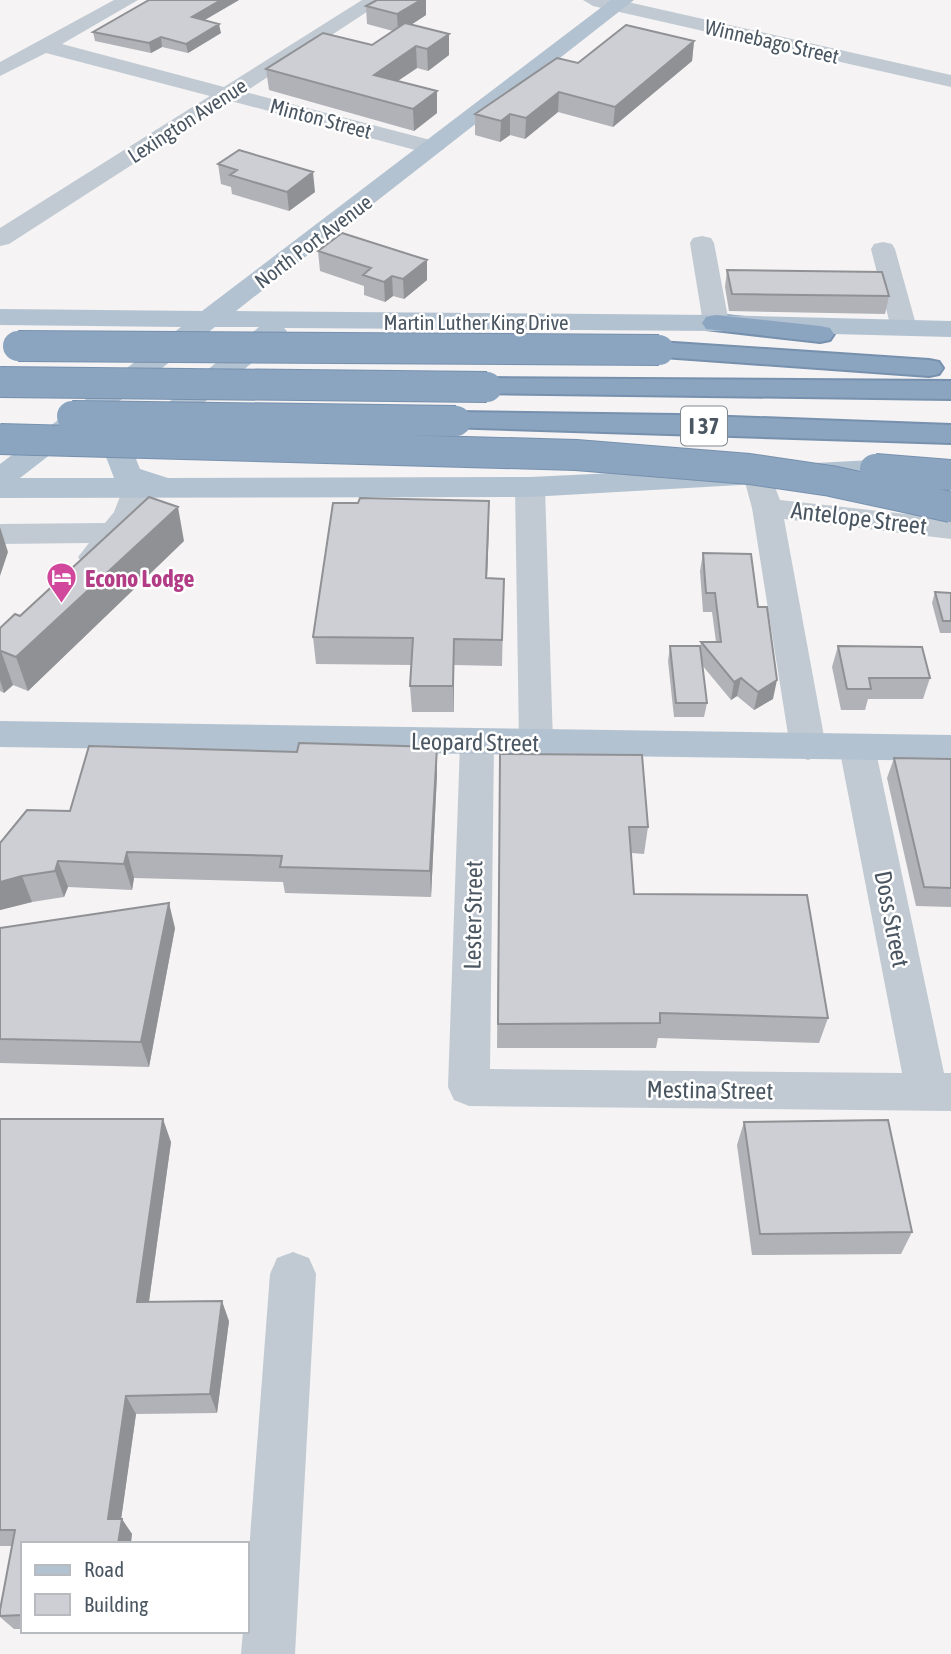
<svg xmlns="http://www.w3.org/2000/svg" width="951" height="1654" font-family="'Asap Condensed',sans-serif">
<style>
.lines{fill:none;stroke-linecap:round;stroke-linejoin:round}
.highway-casing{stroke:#7690ad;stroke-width:4}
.minor{fill:#c1cad2;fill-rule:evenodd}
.major{fill:#b3c2d1;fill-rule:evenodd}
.highway{fill:#8ba5c1;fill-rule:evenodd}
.highway-bridge-casing{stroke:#7690ad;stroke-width:32;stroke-linecap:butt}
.highway-bridge{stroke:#8ba5c1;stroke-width:30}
.wall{fill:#b0b2b7}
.shaded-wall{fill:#909195}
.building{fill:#cdcfd5;stroke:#909195;stroke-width:2}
.labels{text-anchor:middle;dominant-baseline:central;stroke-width:5;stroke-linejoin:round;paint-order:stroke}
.far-street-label{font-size:21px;fill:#4a5661;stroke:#fff}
.shield{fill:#fff;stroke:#808990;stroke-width:2}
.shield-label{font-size:23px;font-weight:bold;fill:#4a5661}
.street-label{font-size:24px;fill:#4a5661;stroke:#fff}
.hotel-label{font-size:24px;font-weight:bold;fill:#b23c85;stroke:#fff;text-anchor:start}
</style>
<rect width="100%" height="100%" fill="#f5f3f3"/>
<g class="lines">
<defs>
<path id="highway" d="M716 315 820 326 830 328 834 334 830 340 820 342 706 329 702 323 706 317Z
M659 342 929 360 939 362 943 368 939 374 929 376 649 356 645 350 649 344Z
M487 378 951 381V399L477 393 473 387 477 381Z
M456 412 677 415 951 425V443L446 427 441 421 446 415Z"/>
</defs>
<use href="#highway" class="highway-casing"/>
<path class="minor" d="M114 0H138L62 44 224 87 362 0H385L245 92 442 143 445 148 434 155 231 101 9 244 0 246V228L210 96 46 53 0 76V62Z
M583 0H619L951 75V87L593 6Z
M702 236 711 238 714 243 729 323 725 329H707L703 323 690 243 693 238Z
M883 242 892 244 895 249 917 328 913 334H895L891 328 871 249 874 244Z
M758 466 768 469 780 500 951 519V539L784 519 826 747 820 756 808 760 796 756 790 747 752 508 743 475 748 469Z
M136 478 146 481 151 487 144 514 127 540 105 564 94 567 83 564 78 557 89 543 0 544V524L105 523 114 512 126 481Z
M530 478 540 481 545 487 553 743 548 752 536 756 524 752 519 743 515 487 520 481Z
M477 730 489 734 494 743 490 1069 902 1073 839 747 845 738 857 734 869 738 875 747 944 1073H951V1111L469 1106 454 1100 448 1087 460 743 465 734Z
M293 1252 309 1258 316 1274 295 1654H241L243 1631H247V1577L270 1274 277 1258Z"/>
<path class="major" d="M611 0H634L236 311 716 315 951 321V337L716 331 284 328 287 331 283 337 136 459 140 469 168 478 530 477 740 467 751 469 755 476 751 483 740 485 530 497 0 498V464L181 327 0 325V309L202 311ZM215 327H259L110 451 106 457 114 478H20Z
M911 458 922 460 926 467 922 474 796 482 785 480 781 473 785 466 796 464Z
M0 721 951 735V761L0 747Z"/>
<use href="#highway" class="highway"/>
<defs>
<path id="highway-bridge" d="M18 346 659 350
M0 382 487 387
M72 416 456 421
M0 439 576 455 749 469 831 481 951 507
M875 469 951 475"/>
</defs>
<use href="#highway-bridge" class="highway-bridge-casing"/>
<use href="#highway-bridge" class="highway-bridge"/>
</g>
<path class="wall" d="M239 0 205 20 221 33 188 53 162 47 151 53 95 41 93 32Z
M366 6 426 15 411 25 449 34V55L428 71 417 68 398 81 437 91V113L414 131 269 90 266 69 372 45 393 31 367 24Z
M694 41 692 61 613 127 558 112 525 139 510 135 500 142 475 135V114L578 63Z
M218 164 315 192 289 211 232 194 231 187 221 184Z
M318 251 427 280 404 299 393 296 385 302 364 295V286L320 271Z
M727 270 889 296 885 314 729 311 725 287Z
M489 501 487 578 504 579 502 666 454 665V712H412L410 686 412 665 316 664 313 637Z
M184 541 28 691 13 685 4 693 0 691V628L20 616Z
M703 553 758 607 773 699 754 710 737 696 731 700 702 665 707 703 704 717H674L668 661 670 646 700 650 701 642H716L712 612H703L700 571Z
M935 592 951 593V633H940L932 603Z
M838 646 930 678 923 699H868L865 710H841L832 667Z
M500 754 648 827 644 854 631 853 634 894 828 1018 819 1043 658 1038 656 1048H497Z
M894 758 951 759V907L916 906 887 778Z
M437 774 431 897 285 893 283 882 134 878 132 890 68 887 64 897 32 902 0 910V843L70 811Z
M0 928H175L149 1067 0 1063Z
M0 1119 171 1142 149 1302 229 1321 217 1413 136 1414 121 1519 132 1534 23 1544V1629H14L0 1617V1610L12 1546H0Z
M744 1122 912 1232 901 1254 752 1255 737 1145Z"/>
<path class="shaded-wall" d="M221 0H239L194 26 192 17Z
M421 0H426V15L398 33 397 14Z
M219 24 221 33 188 53 186 44Z
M449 34V55L428 71 427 49Z
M161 37 162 47 151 53 149 43Z
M694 41 692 61 613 127 615 107Z
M416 46 417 68 375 96 374 75Z
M437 91V113L414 131 413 109Z
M559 92 558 112 525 139 526 118Z
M510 114V135L500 142 501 121Z
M313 172 315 192 289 211 287 192Z
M427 260V280L404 299 403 279Z
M392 276 393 296 385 302 384 282Z
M489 501V527L486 605V578Z
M178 507 184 541 28 691 16 657Z
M0 527 8 552 0 576Z
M454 639V712L453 686Z
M1 651 13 685 4 693 0 680V652Z
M741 678 737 696 731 700 734 682Z
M777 680 773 699 754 710 758 692Z
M437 747V774L431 897 430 871Z
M127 852 134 878 132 890 124 864Z
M58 861 68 887 64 897 55 871Z
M22 876 32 902 0 910V882Z
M169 903 175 928 149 1067 141 1042Z
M163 1119 171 1142 146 1322 137 1302Z
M222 1301 229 1321 217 1413 210 1394Z
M126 1396 136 1414 119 1534 108 1519Z
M122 1519 132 1534 131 1544H118Z"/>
<path class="building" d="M149 0H221L192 17 219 24 186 44 161 37 149 43 93 32Z
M377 0H421L397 14 366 6Z
M405 23 449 34 427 49 416 46 374 75 437 91 413 109 266 69 323 33 372 45Z
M626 25 694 41 615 107 559 92 526 118 510 114 501 121 475 114 557 58 578 63Z
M239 150 313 172 287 192 230 175 237 170 218 164Z
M342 233 427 260 403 279 392 276 384 282 363 275 371 268 318 251Z
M727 270 882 272 889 296 732 294Z
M149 497 178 507 16 657 1 651 0 652V628L15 614 20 616Z
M360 498 489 501 486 578 504 579 502 640 454 639 453 686H410L413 638 313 637 333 503H358Z
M703 553 751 554 758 607H767L777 680 758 692 741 678 734 682 701 642H721L715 593H706Z
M935 592 951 593V621H943Z
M670 646H700L707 703H676Z
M838 646 922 647 930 678H869L871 689H847Z
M299 743 437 747 430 871 280 867 282 856 127 852 124 864 58 861 55 871 22 876 0 882V843L27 810 70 811 89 746 297 752Z
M500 754 642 755 648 827H629L634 894 807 895 828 1018 660 1013V1023L498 1024Z
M894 758 951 759V888L924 887Z
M169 903 141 1042 0 1039V928Z
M0 1119H163L137 1302 222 1301 210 1394 126 1396 108 1519H122L118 1544H23V1615L0 1616V1610L15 1530H0Z
M888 1120 912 1232 760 1234 744 1122Z"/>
<defs>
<symbol id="hotel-pin" viewBox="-11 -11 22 30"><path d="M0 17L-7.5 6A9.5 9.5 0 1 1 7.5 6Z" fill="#d1479c" stroke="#fff"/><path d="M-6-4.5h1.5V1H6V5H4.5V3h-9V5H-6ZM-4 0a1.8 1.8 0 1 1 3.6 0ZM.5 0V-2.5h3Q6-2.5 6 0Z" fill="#fff"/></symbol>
</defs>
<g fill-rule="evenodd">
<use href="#hotel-pin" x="44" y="560" width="35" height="47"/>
</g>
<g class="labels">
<g class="far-street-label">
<text transform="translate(772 41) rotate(13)">Winnebago Street</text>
<text transform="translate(321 118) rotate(15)">Minton Street</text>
<text transform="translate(187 120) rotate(-33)">Lexington Avenue</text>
<text transform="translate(313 241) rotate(-37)">North Port Avenue</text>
<text x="476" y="322">Martin Luther King Drive</text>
</g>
<rect class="shield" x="681" y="406.5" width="46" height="39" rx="5"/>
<g class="shield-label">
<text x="704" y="426">I 37</text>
</g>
<g class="street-label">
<text transform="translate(859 518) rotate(7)">Antelope Street</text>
<text transform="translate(475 742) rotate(1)">Leopard Street</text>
<text transform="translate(473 915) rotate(-89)">Lester Street</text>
<text transform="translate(892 919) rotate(79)">Doss Street</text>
<text transform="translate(710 1090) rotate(1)">Mestina Street</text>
</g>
<g class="hotel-label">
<text x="85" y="578">Econo Lodge</text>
</g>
</g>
<rect x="21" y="1542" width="228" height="91" fill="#ffffff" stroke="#b7bbc0" stroke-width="2"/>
<rect x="35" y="1565" width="35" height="10" fill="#b3c2d1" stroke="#b7bbc0" stroke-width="2"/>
<text x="84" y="1577" font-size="21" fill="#4a5661">Road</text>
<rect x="35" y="1594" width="35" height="21" fill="#cdcfd5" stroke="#b7bbc0" stroke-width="2"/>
<text x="84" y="1612" font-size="21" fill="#4a5661">Building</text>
</svg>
